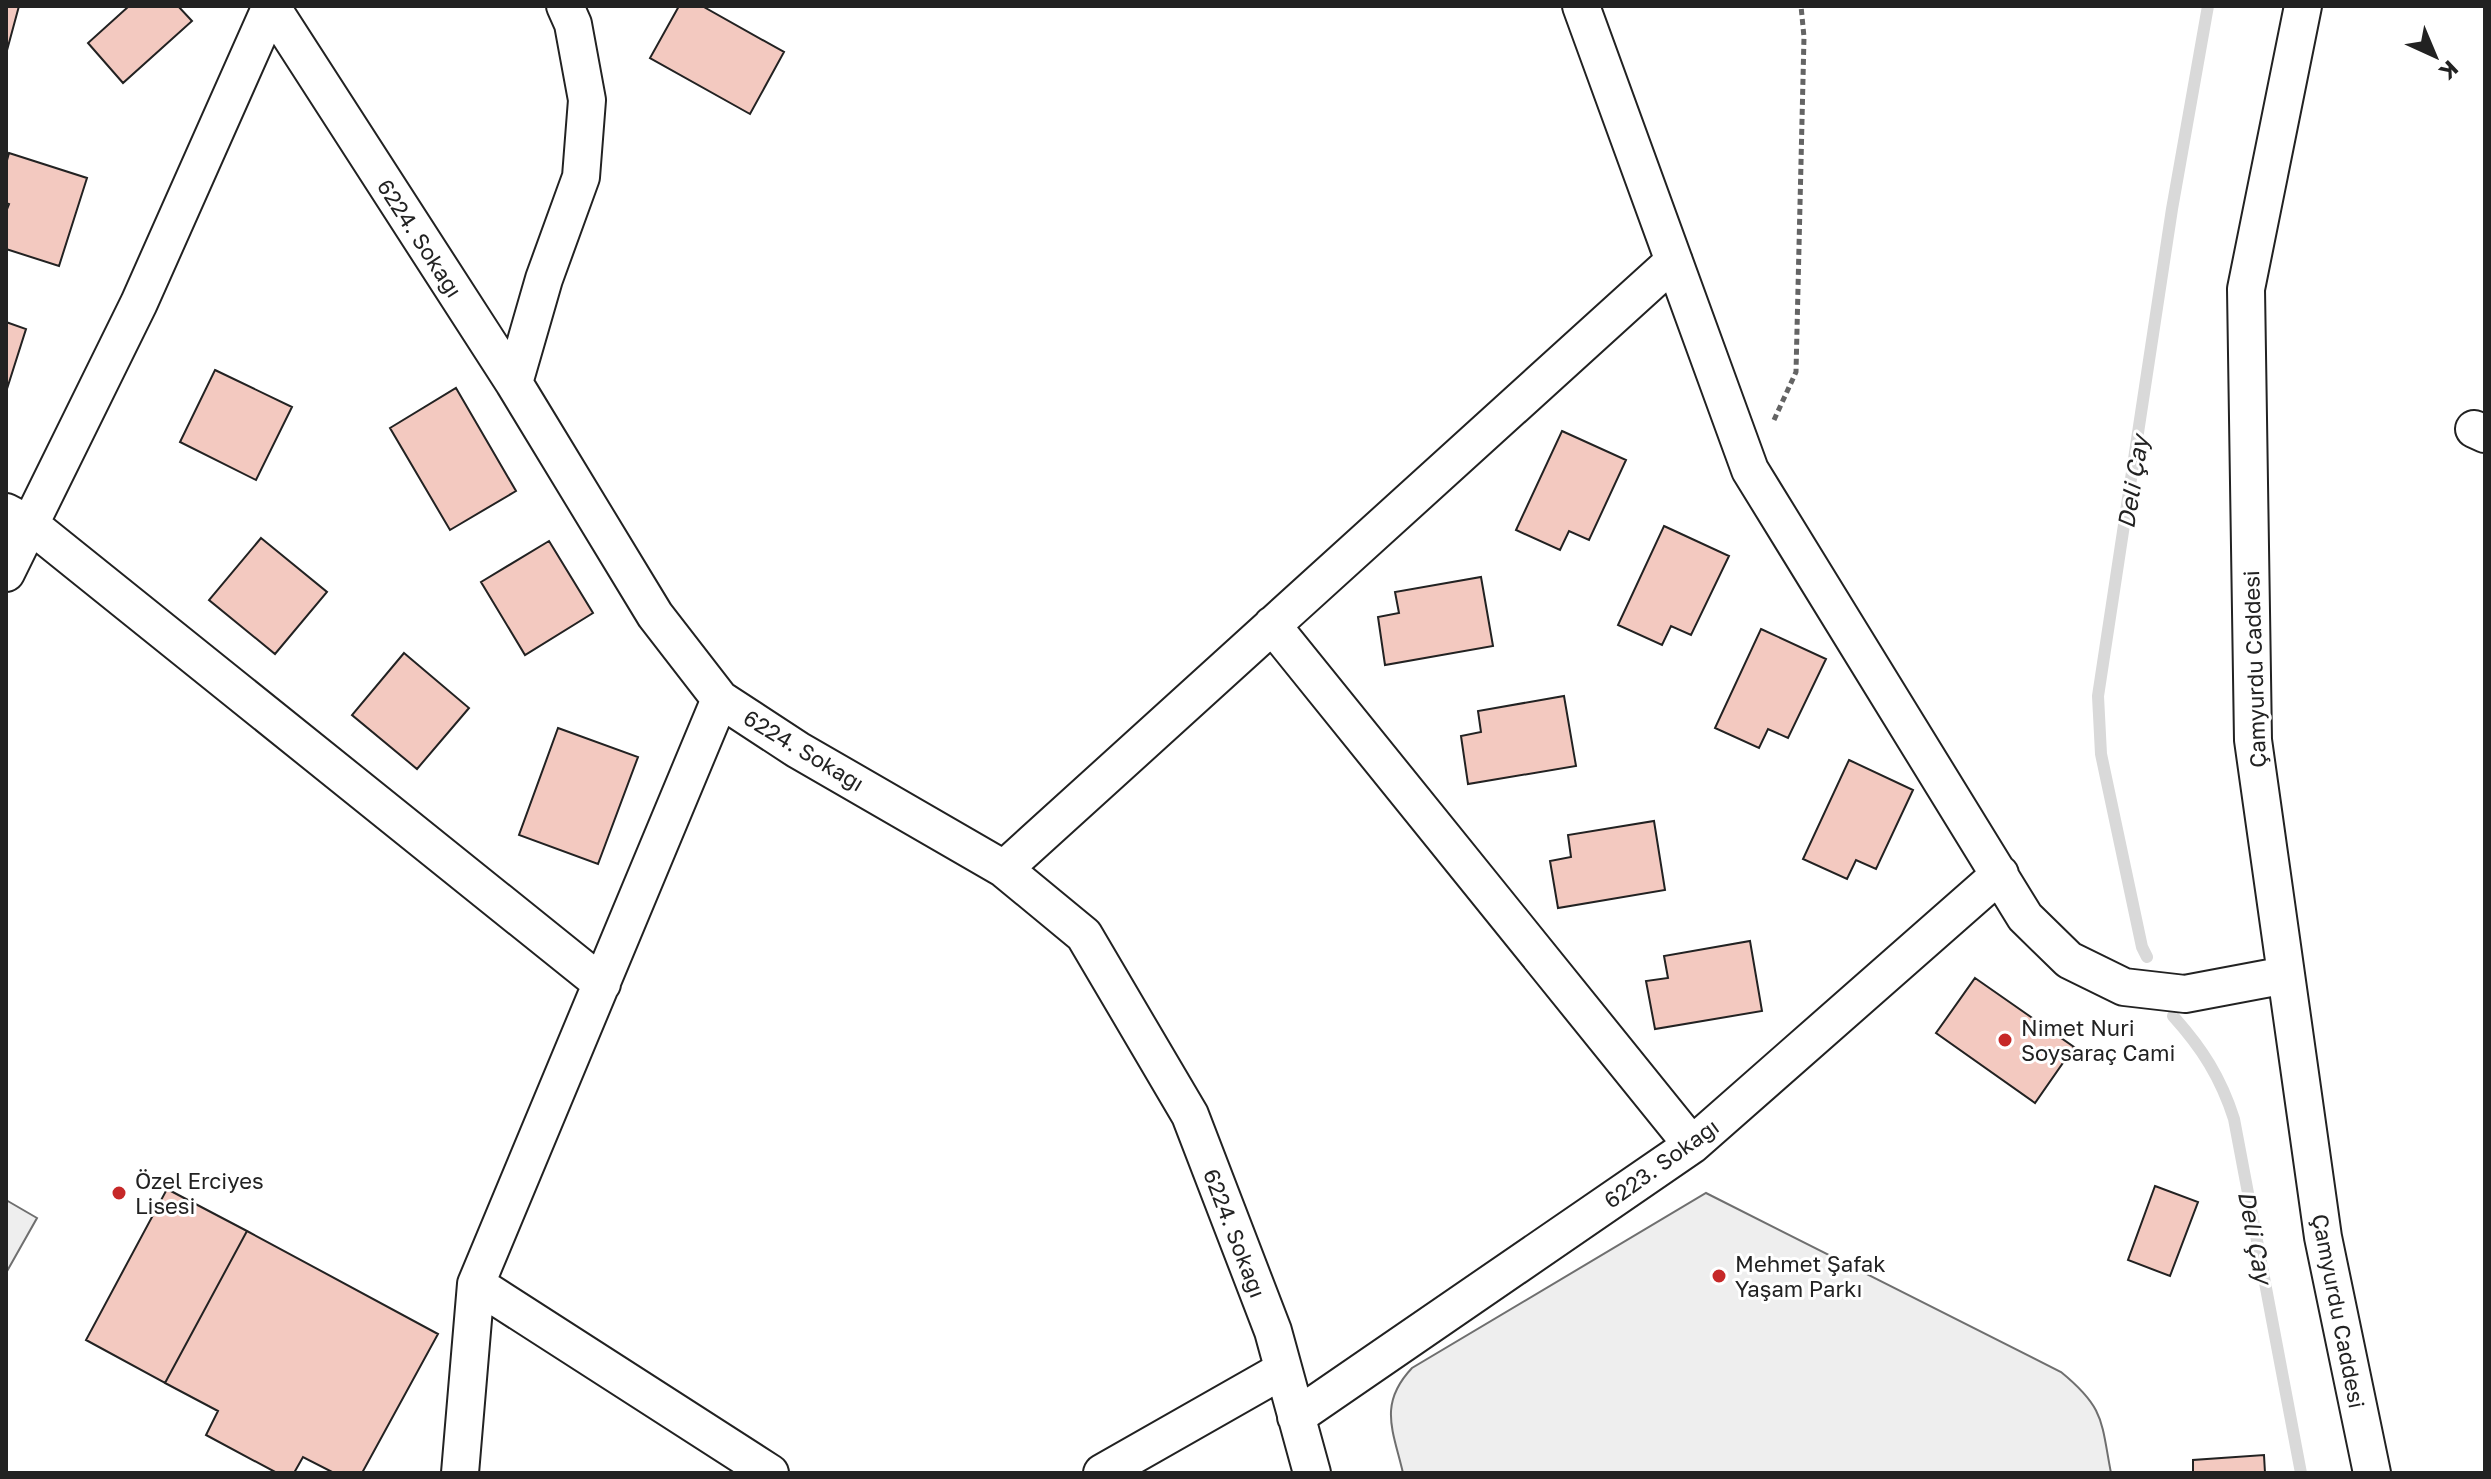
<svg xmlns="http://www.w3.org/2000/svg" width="2491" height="1479" font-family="'Golos Text',sans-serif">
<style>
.pitch{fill:#eee;stroke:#6f6f6f;stroke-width:2}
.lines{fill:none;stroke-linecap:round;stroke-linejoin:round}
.stream{stroke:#d9d9d9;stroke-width:12}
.building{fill:#f3c9c0;stroke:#222;stroke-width:2}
.street-casing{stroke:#222;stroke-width:40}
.path{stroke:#646464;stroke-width:5;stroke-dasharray:6 4;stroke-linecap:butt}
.street{stroke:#fff;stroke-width:36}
.poi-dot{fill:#c62828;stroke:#fff;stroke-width:3}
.labels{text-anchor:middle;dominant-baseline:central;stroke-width:6;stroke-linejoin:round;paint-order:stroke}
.street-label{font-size:22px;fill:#222;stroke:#fff}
.poi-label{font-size:22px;fill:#222;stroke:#fff;text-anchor:start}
.water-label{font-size:24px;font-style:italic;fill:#222;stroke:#fff}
</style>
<rect width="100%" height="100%" fill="#fff"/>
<path class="pitch" d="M1706 1193 2061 1372C2105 1408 2101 1421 2111 1473H1403C1393 1430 1378 1404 1412 1368Z
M6 1200 37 1218 6 1273Z"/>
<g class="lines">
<path class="stream" d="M2147 957 2142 947 2101 754 2098 696 2172 209 2208 6
M2173 1016C2202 1048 2221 1078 2234 1119L2301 1473"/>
</g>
<path class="building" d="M6 6H19L6 54Z
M129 6H178L192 21 123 83 88 43Z
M679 6H702L784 52 750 114 650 58Z
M9 153 87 178 59 266 6 249V212L9 204 6 203V164Z
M6 322 26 329 6 392Z
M215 370 292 407 256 480 180 442Z
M456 388 516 491 450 530 390 428Z
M1562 431 1626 460 1589 540 1569 531 1560 550 1516 530Z
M1664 526 1729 556 1691 635 1671 626 1662 645 1618 625Z
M261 538 327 592 275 654 209 600Z
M549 541 593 613 525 655 481 582Z
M1481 577 1493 646 1385 665 1378 617 1399 613 1395 592Z
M1761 629 1826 659 1788 738 1768 729 1759 748 1715 728Z
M404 653 469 708 417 769 352 715Z
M1564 696 1576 766 1468 784 1461 736 1481 732 1478 711Z
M558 728 638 757 598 864 519 835Z
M1849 760 1913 790 1876 869 1856 860 1847 879 1803 859Z
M1654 821 1665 890 1558 908 1550 861 1571 857 1568 835Z
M1750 941 1762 1011 1655 1029 1646 981 1668 978 1664 956Z
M1975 978 2074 1047 2035 1103 1936 1033Z
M2155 1186 2198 1202 2170 1276 2128 1260Z
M167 1189 247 1231 165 1383 86 1340Z
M247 1231 438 1334 362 1473H334L303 1457 294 1473H277L206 1435 218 1411 165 1383Z
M2264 1455 2265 1473H2193V1460Z"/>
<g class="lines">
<defs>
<path id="street" d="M271 6 514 383 655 615 720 699 798 750 1004 869 1084 935 1190 1115 1273 1331 1312 1473
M1581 6 1750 470 2025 917 2069 960 2124 987 2185 994 2286 975
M2303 6 2246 289 2253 740 2323 1237 2372 1473
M514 383 544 279 581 177 587 100 573 24 565 6
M2474 429 2485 434
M6 512 31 525 602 984
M6 573 139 303 271 6
M1272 625 1692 1145
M1004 869 1674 261
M476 1284 770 1473
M1296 1417 1692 1145 2000 874
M460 1473 476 1284 720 699
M1102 1473 1283 1370"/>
</defs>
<use href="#street" class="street-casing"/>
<path class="path" d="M1774 420 1796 372 1804 37 1801 6"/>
<use href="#street" class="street"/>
</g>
<g class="poi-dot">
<circle cx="2005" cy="1040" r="8"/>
<circle cx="119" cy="1193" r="8"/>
<circle cx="1719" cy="1276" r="8"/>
</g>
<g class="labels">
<g class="street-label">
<text transform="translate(420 238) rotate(57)">6224. Sokağı</text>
<text transform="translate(2254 669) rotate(-92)">Çamyurdu Caddesi</text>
<text transform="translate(804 750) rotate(31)">6224. Sokağı</text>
<text transform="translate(1661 1163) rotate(-36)">6223. Sokağı</text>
<text transform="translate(1235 1233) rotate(69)">6224. Sokağı</text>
<text transform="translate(2339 1311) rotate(79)">Çamyurdu Caddesi</text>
</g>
<g class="poi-label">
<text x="2021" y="1027">Nimet Nuri<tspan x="2021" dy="25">Soysaraç Cami</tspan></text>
<text x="135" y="1180">Özel Erciyes<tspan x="135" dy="25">Lisesi</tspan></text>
<text x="1735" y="1263">Mehmet Şafak<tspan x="1735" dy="25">Yaşam Parkı</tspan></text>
</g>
<g class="water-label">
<text transform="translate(2132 482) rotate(-81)">Deli Çay</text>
<text transform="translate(2256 1237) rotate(79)">Deli Çay</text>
</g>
</g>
<rect width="2491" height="1479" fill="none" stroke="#222222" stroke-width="16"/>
<g transform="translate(2435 56) rotate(136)" stroke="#ffffff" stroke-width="6" paint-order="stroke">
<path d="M0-6L14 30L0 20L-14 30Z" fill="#222222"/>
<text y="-12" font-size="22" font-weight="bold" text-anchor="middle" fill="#222222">K</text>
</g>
</svg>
